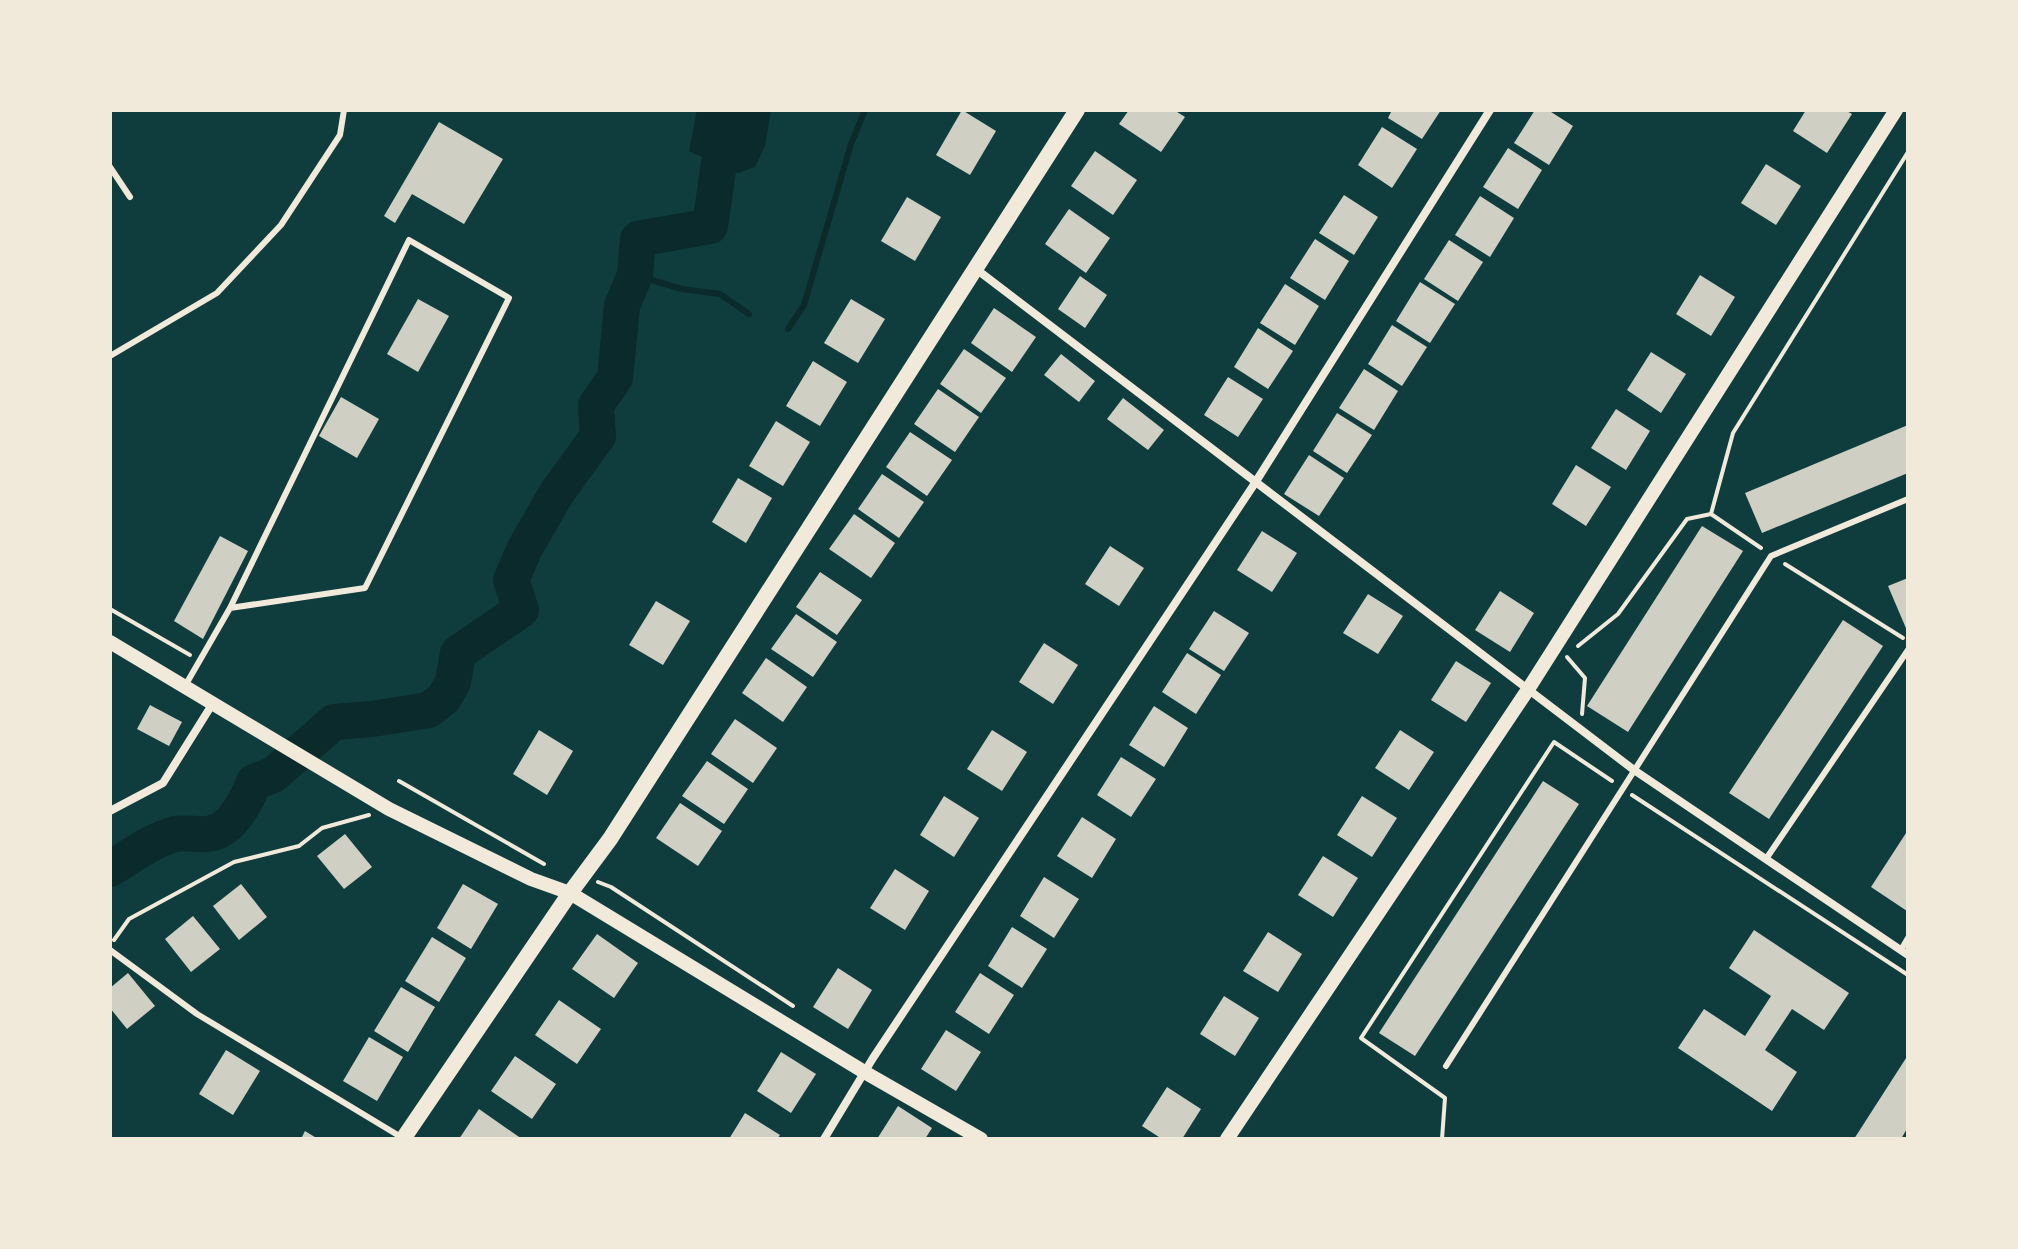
<svg xmlns="http://www.w3.org/2000/svg" width="2018" height="1249" font-family="Roboto,sans-serif">
<style>
.water{fill:#0a2a2b}
.lines{fill:none;stroke-linecap:round;stroke-linejoin:round}
.stream{stroke:#0a2a2b;stroke-width:6}
.river{stroke:#0a2a2b;stroke-width:36}
.building{fill:#cfcfc3}
.path{stroke:#f1e9da;stroke-width:4}
.service{stroke:#f1e9da;stroke-width:6}
.minor{stroke:#f1e9da;stroke-width:8}
.tertiary{stroke:#f1e9da;stroke-width:14}
.secondary{stroke:#f1e9da;stroke-width:16}
</style>
<rect width="100%" height="100%" fill="#0f3d3e"/>
<polygon class="water" points="697,110 771,110 765,146 755,167 738,173 689,151"/>
<g class="lines">
<g class="stream">
<polyline points="635,275 682,289 720,294 749,314"/>
<polyline points="788,329 804,305 851,144 865,110"/>
</g>
<path class="river" d="M110 869C131 856 151 841 175 834 185 832 196 835 206 834 231 833 246 802 254 782L273 775 334 722 372 719 429 710 444 698 453 682 458 653 521 610 511 580 525 548 556 494 598 436 596 405 615 378 622 306 635 275 638 239 710 226 719 163 736 110"/>
</g>
<g class="building">
<polygon points="962,110 996,131 970,175 936,155"/>
<polygon points="1129,110 1174,110 1185,117 1161,152 1119,124"/>
<polygon points="1392,110 1441,110 1422,139 1388,118"/>
<polygon points="1535,110 1548,110 1573,126 1549,165 1514,143"/>
<polygon points="1806,110 1845,110 1852,114 1827,153 1793,131"/>
<polygon points="439,122 503,159 464,224 412,194 395,223 384,216"/>
<polygon points="1382,127 1417,149 1392,188 1358,165"/>
<polygon points="1508,148 1542,170 1518,209 1483,187"/>
<polygon points="1095,151 1137,180 1113,215 1071,186"/>
<polygon points="1766,164 1801,186 1776,225 1741,203"/>
<polygon points="1344,195 1378,217 1354,255 1319,233"/>
<polygon points="1480,196 1514,218 1490,257 1455,235"/>
<polygon points="907,197 941,217 915,261 881,241"/>
<polygon points="1069,209 1110,238 1086,273 1045,244"/>
<polygon points="1315,239 1349,261 1325,300 1290,278"/>
<polygon points="1449,240 1483,262 1458,301 1424,279"/>
<polygon points="1700,275 1735,297 1711,336 1676,314"/>
<polygon points="1080,276 1107,295 1085,328 1058,309"/>
<polygon points="1420,282 1455,304 1430,343 1396,321"/>
<polygon points="1285,284 1319,306 1295,345 1260,323"/>
<polygon points="418,299 449,316 418,372 387,354"/>
<polygon points="851,299 885,319 858,363 824,343"/>
<polygon points="994,308 1036,337 1012,372 971,343"/>
<polygon points="1392,325 1427,347 1402,386 1368,364"/>
<polygon points="1258,328 1293,351 1268,389 1234,367"/>
<polygon points="964,349 1006,378 981,413 940,384"/>
<polygon points="1651,352 1686,374 1661,413 1627,390"/>
<polygon points="1061,354 1095,381 1079,402 1044,375"/>
<polygon points="813,361 847,382 820,426 786,406"/>
<polygon points="1364,369 1398,391 1374,430 1339,408"/>
<polygon points="1228,377 1263,399 1238,437 1204,415"/>
<polygon points="938,389 979,417 955,452 914,424"/>
<polygon points="341,397 379,419 357,458 319,436"/>
<polygon points="1123,398 1164,430 1148,450 1107,419"/>
<polygon points="1616,409 1650,431 1626,470 1591,448"/>
<polygon points="1337,413 1372,435 1347,473 1313,451"/>
<polygon points="776,421 810,442 783,486 749,466"/>
<polygon points="1908,425 1908,473 1762,533 1745,493"/>
<polygon points="910,432 952,460 927,496 886,467"/>
<polygon points="1309,455 1344,478 1319,516 1284,494"/>
<polygon points="1576,465 1611,487 1586,526 1552,504"/>
<polygon points="882,474 924,502 899,538 858,509"/>
<polygon points="738,478 772,498 746,543 712,522"/>
<polygon points="854,514 895,543 871,578 829,549"/>
<polygon points="1702,526 1743,551 1628,732 1587,706"/>
<polygon points="1262,531 1297,553 1272,592 1237,570"/>
<polygon points="220,536 248,551 203,639 174,621"/>
<polygon points="1110,546 1144,568 1119,606 1085,584"/>
<polygon points="820,572 862,600 837,635 796,607"/>
<polygon points="1908,578 1908,633 1888,586"/>
<polygon points="1500,591 1534,613 1510,652 1475,630"/>
<polygon points="1368,594 1403,616 1378,654 1343,633"/>
<polygon points="656,601 690,621 663,665 629,645"/>
<polygon points="1214,611 1249,633 1224,671 1189,649"/>
<polygon points="796,614 837,642 813,677 771,649"/>
<polygon points="1843,620 1883,646 1769,819 1729,793"/>
<polygon points="1044,643 1078,665 1053,704 1019,682"/>
<polygon points="1187,653 1221,675 1196,714 1162,692"/>
<polygon points="766,658 807,687 783,722 742,693"/>
<polygon points="1456,661 1491,683 1466,722 1431,700"/>
<polygon points="150,705 182,722 169,746 137,729"/>
<polygon points="1154,706 1188,728 1164,767 1129,745"/>
<polygon points="735,719 777,748 753,783 711,754"/>
<polygon points="539,730 573,751 547,795 513,774"/>
<polygon points="992,730 1027,752 1002,791 967,769"/>
<polygon points="1400,730 1434,752 1409,790 1375,768"/>
<polygon points="1121,757 1156,779 1131,817 1097,795"/>
<polygon points="707,761 748,789 724,824 682,796"/>
<polygon points="1543,781 1579,804 1415,1056 1379,1033"/>
<polygon points="944,796 979,818 954,857 920,835"/>
<polygon points="1362,796 1397,818 1372,857 1337,835"/>
<polygon points="680,803 722,831 698,866 656,838"/>
<polygon points="1082,817 1116,839 1092,878 1057,856"/>
<polygon points="1908,830 1908,909 1907,911 1871,887"/>
<polygon points="345,834 372,867 344,889 317,856"/>
<polygon points="1323,856 1358,878 1333,917 1298,895"/>
<polygon points="895,869 929,891 905,930 870,908"/>
<polygon points="1044,877 1079,899 1054,938 1020,916"/>
<polygon points="241,884 267,917 239,940 213,906"/>
<polygon points="463,884 498,904 471,949 437,928"/>
<polygon points="193,916 220,949 191,972 165,939"/>
<polygon points="1012,927 1047,949 1022,988 988,966"/>
<polygon points="1754,930 1849,993 1824,1030 1792,1009 1765,1050 1797,1072 1772,1111 1678,1048 1704,1009 1745,1036 1771,996 1729,968"/>
<polygon points="1268,932 1302,954 1278,992 1243,971"/>
<polygon points="597,934 638,963 614,998 572,969"/>
<polygon points="432,937 466,958 439,1002 405,981"/>
<polygon points="838,968 872,990 848,1029 813,1007"/>
<polygon points="128,973 155,1006 127,1029 110,1008 110,988"/>
<polygon points="980,973 1014,995 989,1034 955,1012"/>
<polygon points="401,987 435,1007 408,1052 374,1031"/>
<polygon points="1224,996 1259,1018 1235,1056 1200,1034"/>
<polygon points="559,1000 601,1029 577,1064 535,1035"/>
<polygon points="946,1030 981,1052 956,1091 921,1069"/>
<polygon points="369,1037 403,1057 377,1101 343,1081"/>
<polygon points="226,1050 260,1071 233,1115 199,1094"/>
<polygon points="781,1052 816,1074 791,1113 757,1091"/>
<polygon points="1908,1055 1908,1127 1901,1139 1854,1139"/>
<polygon points="515,1056 556,1084 532,1119 491,1091"/>
<polygon points="1167,1087 1201,1109 1182,1139 1162,1139 1142,1126"/>
<polygon points="898,1106 932,1128 925,1139 877,1139"/>
<polygon points="479,1109 522,1139 459,1139"/>
<polygon points="745,1113 780,1135 777,1139 729,1139"/>
<polygon points="305,1131 318,1139 301,1139"/>
</g>
<g class="lines">
<g class="path">
<polyline points="1761,548 1711,514 1733,433 1908,152"/>
<polyline points="1785,564 1903,638"/>
<polyline points="110,609 190,655"/>
<polyline points="1578,646 1618,614 1687,519 1711,514"/>
<polyline points="1567,657 1585,678 1582,714"/>
<polyline points="399,781 544,864"/>
<polyline points="1632,795 1908,975"/>
<polyline points="598,882 611,887 793,1006"/>
<polyline points="114,940 129,919 234,862 299,846 322,828 369,815"/>
<polyline points="1442,1139 1445,1098 1361,1038 1554,742 1612,781"/>
</g>
<g class="service">
<polyline points="110,167 130,197"/>
<polyline points="110,356 217,293 281,225 340,135 344,110"/>
<polyline points="185,686 230,608 365,588 509,298 409,240 230,608"/>
<polyline points="1766,859 1908,650"/>
<polyline points="110,950 197,1014 401,1137"/>
<polyline points="1901,950 1908,938"/>
<polyline points="1446,1066 1771,556 1908,499"/>
</g>
<g class="minor">
<polyline points="976,269 1634,770 1908,955"/>
<polyline points="110,811 163,783 213,703"/>
<polyline points="824,1139 873,1058 1255,483 1490,110"/>
</g>
<g class="tertiary">
<polyline points="110,642 389,809 531,879 570,893 866,1073 981,1139"/>
<polyline points="1227,1139 1527,691 1896,110"/>
</g>
<polyline class="secondary" points="403,1139 570,893 610,839 1077,110"/>
</g>
<rect width="2018" height="1249" fill="none" stroke="#f1e9da" stroke-width="224"/>
</svg>
